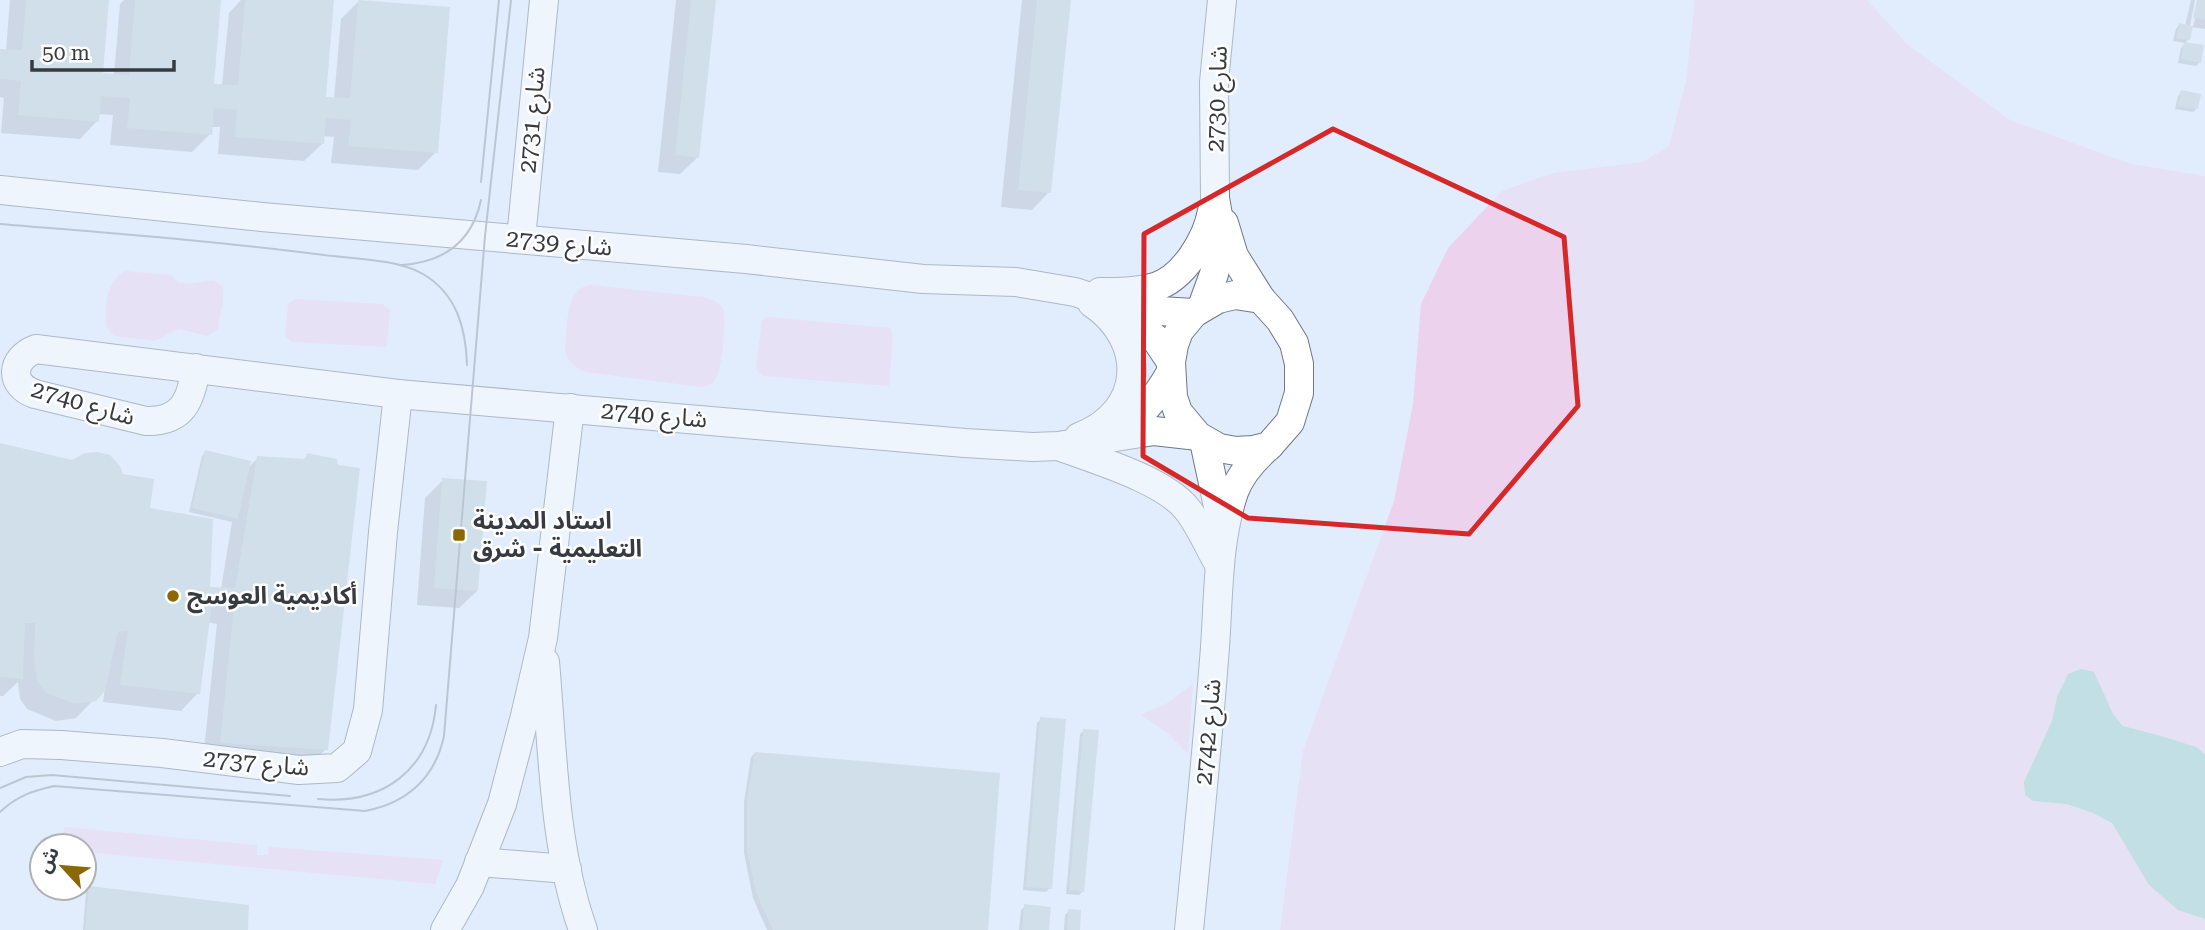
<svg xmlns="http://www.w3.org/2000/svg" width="2205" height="930" font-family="'Roboto Serif','Noto Sans Arabic',serif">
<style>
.green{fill:#edd2ee}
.water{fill:#9acfc8}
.shadow{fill:#0003}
.building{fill:#bacfd6}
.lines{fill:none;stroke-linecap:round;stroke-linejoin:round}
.minor-casing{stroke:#6e7886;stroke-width:30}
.minor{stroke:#fff;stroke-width:28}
.tram{stroke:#8e97a1;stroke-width:2}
.marked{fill:none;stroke:#d62828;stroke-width:5;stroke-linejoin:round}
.poi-dot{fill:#8b6706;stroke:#fff;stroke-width:2.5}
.labels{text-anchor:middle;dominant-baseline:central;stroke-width:5;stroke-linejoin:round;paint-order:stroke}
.street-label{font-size:24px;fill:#363b41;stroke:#fff}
.poi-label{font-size:24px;font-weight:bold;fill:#363b41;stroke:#fff;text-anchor:start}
</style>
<rect width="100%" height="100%" fill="#e1edfc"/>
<g class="green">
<polygon points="1695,0 1867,0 1908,45 2010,120 2131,164 2205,176 2205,930 1280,930 1303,751 1394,501 1413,404 1421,304 1448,248 1502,191 1553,173 1643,162 1669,146 1686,81"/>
<path d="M125 271 171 275 178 282 189 284 214 280 223 287C225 302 219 315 218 329L207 336 179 329 154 341 114 336 107 328C104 309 106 281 125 271Z"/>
<path d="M590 285 703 297C710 299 718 301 722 307 728 316 722 371 715 380 711 385 707 386 701 387L585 372C575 367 569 363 565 352 567 332 564 288 590 285Z"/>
<polygon points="295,299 382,304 390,310 387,347 292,342 285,336 288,304"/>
<polygon points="767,317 890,328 893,335 889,386 763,376 756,369 762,320"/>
<polygon points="1193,684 1188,754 1165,731 1141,715 1166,704"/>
<polygon points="65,827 257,845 257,855 268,855 269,847 443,860 435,884 84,852 84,846 61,846"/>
</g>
<polygon class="water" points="2081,669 2094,672 2113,714 2123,726 2161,736 2196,747 2205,754 2205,919 2178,910 2149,885 2112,823 2093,813 2067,804 2033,801 2025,795 2024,782 2052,721 2057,697 2068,674"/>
<g class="shadow">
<polygon points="10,0 107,0 101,74 114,75 120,4 124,0 219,0 212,85 222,86 229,13 241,0 309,0 324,98 334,99 341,19 359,1 436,152 418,170 331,163 334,137 323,136 322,144 304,161 218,154 220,127 211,127 210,134 192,152 110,145 113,115 98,114 97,121 80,139 1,133 4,98 0,97 0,51 6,51"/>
<polygon points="676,0 714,0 698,157 680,174 658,172"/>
<polygon points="1022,0 1069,0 1049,192 1032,210 1001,207"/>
<polygon points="2191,0 2195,0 2190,26 2193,27 2199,0 2205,0 2205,29 2191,27 2189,39 2185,43 2173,41 2176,29 2179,25 2185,26"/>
<polygon points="2185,44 2200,62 2196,66 2178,63 2181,48"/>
<polygon points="2182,92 2197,108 2193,112 2175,109 2178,96"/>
<polygon points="0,445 122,476 209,588 221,589 232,522 189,512 202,456 205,452 248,468 258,458 302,461 308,455 326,749 308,767 203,760 217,624 208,622 198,693 181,711 103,702 105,688 76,718 56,721 27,709 20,699 18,682 3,696 0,696"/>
<polygon points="443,480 477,591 459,608 417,605 425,498"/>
<polygon points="1041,719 1050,888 1046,892 1023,890 1037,723"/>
<polygon points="1084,731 1083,891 1079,895 1066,894 1080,734"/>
<polygon points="755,753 986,930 767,930 753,898 744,853 744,802 751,757"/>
<polygon points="90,888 246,930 83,930 86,892"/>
<polygon points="1025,906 1047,930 1019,930 1021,910"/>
<polygon points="1069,911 1078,930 1064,930 1065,915"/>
</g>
<g class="building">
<polygon points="26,0 109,0 103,73 129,75 135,0 221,0 214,84 238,85 245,0 334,0 326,97 350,98 358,0 450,7 438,153 348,146 351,120 326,118 324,144 235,137 237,110 214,108 212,135 127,128 130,98 101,96 99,122 18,115 21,81 0,79 0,49 22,50"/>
<polygon points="691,0 716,0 699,158 675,155"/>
<polygon points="1037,0 1071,0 1051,193 1018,190"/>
<polygon points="2197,0 2205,0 2205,20 2193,18"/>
<polygon points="2179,23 2193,26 2190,40 2176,38"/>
<polygon points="2184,42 2204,45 2201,63 2181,59"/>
<polygon points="2181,90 2201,94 2198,109 2178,106"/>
<polygon points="0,443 72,460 85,453 98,452 110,455 120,466 123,474 154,479 150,508 213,519 210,587 235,588 257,456 305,459 307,453 337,459 338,465 360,468 328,750 220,743 234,606 212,604 200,694 120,685 128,631 118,632 105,691 96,701 74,704 45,692 37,680 34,657 35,623 25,623 23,679 0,677"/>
<polygon points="205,450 251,461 238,519 192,508"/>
<polygon points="442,478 487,481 478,591 434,588"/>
<polygon points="1040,717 1066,719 1052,889 1026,887"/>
<polygon points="1083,729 1099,730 1084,892 1069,890"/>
<polygon points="755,752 1000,773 988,930 773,930 756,893 747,849 747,797"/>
<polygon points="89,886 249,905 248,930 85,930"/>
<polygon points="1024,904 1051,907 1049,930 1022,930"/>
<polygon points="1068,909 1081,910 1080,930 1067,930"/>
</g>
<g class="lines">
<defs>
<g id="minor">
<polyline points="0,190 262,217 746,259 923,279 1016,282 1075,292 1126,309 1194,313"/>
<polyline points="1224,223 1234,256 1261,299"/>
<polyline points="521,239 544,0"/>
<path d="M1100 292C1118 292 1137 292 1155 287 1184 278 1207 239 1212 211"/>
<polyline points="1119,307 1155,338 1171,362"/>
<polyline points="1202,307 1214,274 1222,238 1215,198 1214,82 1222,0"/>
<path d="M196 368C191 400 183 422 146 421L35 394C9 385 10 359 36 349L398 394 965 443 1033 447 1058 446 1154 431 1198 436 1219 448 1236 451 1253 450 1269 446 1290 422 1299 393V364L1294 343 1280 320 1261 299 1235 295 1218 299 1194 313 1179 331 1174 345 1171 362 1173 397 1178 412 1198 436"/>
<path d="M1113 436C1140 416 1154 402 1171 372"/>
<path d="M1079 437C1145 412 1148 341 1092 303"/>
<polyline points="1204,441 1222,525"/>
<path d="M1061 447C1096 460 1164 480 1187 509 1200 525 1209 548 1220 566"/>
<path d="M545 662C553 751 553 845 583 930"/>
<polyline points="0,752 22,744 61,745 162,753 299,770 337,768 357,751 368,710 383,532 398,394"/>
<polyline points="479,862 567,869"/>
<polyline points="445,930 470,886 502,804 525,716 543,638 570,408"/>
<path d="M1189 930C1198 840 1207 750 1214 660 1219 604 1216 546 1234 492 1241 473 1254 459 1269 446"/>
</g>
</defs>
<use href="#minor" class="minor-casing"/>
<use href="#minor" class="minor"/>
<g class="tram">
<polyline points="481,182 499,0"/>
<path d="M0 224C108 233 216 241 324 255 354 259 397 259 423 274 457 294 466 329 467 365"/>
<path d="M402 265C444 262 472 242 481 200"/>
<polyline points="0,788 26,777 52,775 290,796"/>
<path d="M318 799C383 805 430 770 436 705"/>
<path d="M0 812C17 796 32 791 54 786L365 811C407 803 435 778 444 736L485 236 511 0"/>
</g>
</g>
<path d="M0 0H2205V930H0ZM1333 129 1564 237 1578 406 1469 534 1248 518 1143 456 1144 234Z" fill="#e1edfc" fill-opacity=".55" fill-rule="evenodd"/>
<path class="marked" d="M1333 129 1564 237 1578 406 1469 534 1248 518 1143 456 1144 234Z"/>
<g class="poi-dot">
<rect x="452" y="528" width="14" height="14" rx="3.5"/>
<circle cx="173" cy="596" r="7"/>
</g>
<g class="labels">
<g class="street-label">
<text transform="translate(1217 99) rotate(-88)">شارع 2730</text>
<text transform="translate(532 120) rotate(-85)">شارع 2731</text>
<text transform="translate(559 243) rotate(5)">شارع 2739</text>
<text transform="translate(83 403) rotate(16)">شارع 2740</text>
<text transform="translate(654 415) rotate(5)">شارع 2740</text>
<text transform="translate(1208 732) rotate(-85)">شارع 2742</text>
<text transform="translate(256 763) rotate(5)">شارع 2737</text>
</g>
<g class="poi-label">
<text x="473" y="521">استاد المدينة<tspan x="473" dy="28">التعليمية - شرق</tspan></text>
<text x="187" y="596">أكاديمية العوسج</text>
</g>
</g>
<g transform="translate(63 867) rotate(296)"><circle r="33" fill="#ffffff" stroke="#afb1b3" stroke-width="2"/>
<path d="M0-5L12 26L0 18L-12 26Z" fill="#8b6706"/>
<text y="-10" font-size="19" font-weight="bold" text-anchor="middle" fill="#363b41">ش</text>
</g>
<path d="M32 60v10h142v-10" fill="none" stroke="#363b41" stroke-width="3.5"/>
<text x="42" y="60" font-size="21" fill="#363b41" stroke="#ffffff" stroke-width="5" paint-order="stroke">50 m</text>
</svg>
